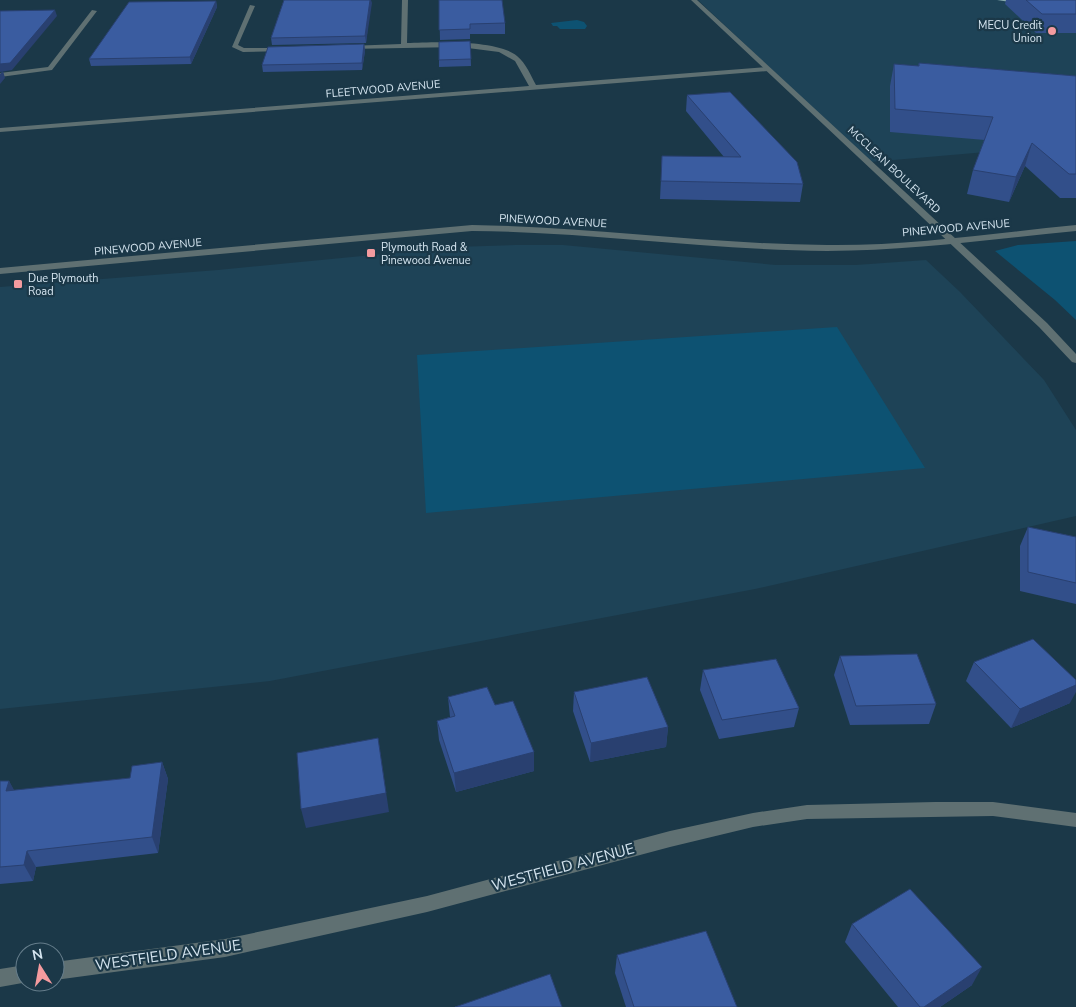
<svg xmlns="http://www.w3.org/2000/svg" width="1076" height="1007" font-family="'Nunito Sans',sans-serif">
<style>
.built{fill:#1e4357}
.green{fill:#0d5272}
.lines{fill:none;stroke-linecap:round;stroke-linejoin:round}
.minor{fill:#5f7072;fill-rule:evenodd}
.tertiary{fill:#5f7072;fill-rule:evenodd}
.primary{fill:#87aaae;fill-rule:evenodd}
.wall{fill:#324f8a}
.shaded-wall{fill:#294070}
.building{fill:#3a5ca0;stroke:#294070}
.poi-dot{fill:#f49b9f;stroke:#1b3848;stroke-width:2}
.labels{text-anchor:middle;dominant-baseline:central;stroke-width:4.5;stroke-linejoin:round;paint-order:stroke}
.far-poi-label{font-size:11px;fill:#d5e5f0;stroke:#1b3848;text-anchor:start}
.far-street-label{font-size:11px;fill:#d5e5f0;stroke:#1b3848}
.near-street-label{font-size:15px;fill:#d5e5f0;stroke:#1b3848}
</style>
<rect width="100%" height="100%" fill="#1b3848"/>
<g class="built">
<polygon points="698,0 1064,0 1076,12 1076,148 1022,149 870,162"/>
<polygon points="516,245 563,245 776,265 856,265 926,260 960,292 1044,380 1076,430 1076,516 755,589 270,681 0,709 0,287 218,270 455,247"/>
</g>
<g class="green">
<polygon points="577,20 584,22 587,26 585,29 560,29 557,26 553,26 551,23"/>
<polygon points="1076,241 1076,320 1055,300 995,251 1018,245"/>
<polygon points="837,327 925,468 426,513 417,355"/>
</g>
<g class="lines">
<g class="minor">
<path d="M402 0H408L407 43C433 42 497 39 517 56 526 63 531 76 536 85L768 67 771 69 768 71 0 132V128L529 86 515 61 499 52 460 47 347 49V47L349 46 401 44Z"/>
<polygon points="250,5 255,6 238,45 244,48 282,48 285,50 284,51 243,52 232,47"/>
<polygon points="92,10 97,11 52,70 0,77 0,73 48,67"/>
<path d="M472 225C591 227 708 244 827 245 910 246 994 233 1076 225V231C994 239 910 251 827 251 708 250 591 232 472 231L0 274V268Z"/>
<polygon points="935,802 993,802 1076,813 1076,827 993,816 807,819 753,827 670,847 427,912 225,957 55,980 55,962 225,939 427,896 670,831 753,813 807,805"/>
<polygon points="25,965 25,982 28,982 0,987 0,969"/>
</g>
<polygon class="tertiary" points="691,0 697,0 1047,323 1076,354 1076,363 1072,362 1039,327"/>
<polygon class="primary" points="997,0 1019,0 1025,2 1022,4"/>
</g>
<g class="wall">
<polygon points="284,0 371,0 366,43 272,45 271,38"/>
<polygon points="439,0 505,23 505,34 470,34 470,39 440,40"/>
<polygon points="1006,0 1076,0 1076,33 1036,33 1005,4"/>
<polygon points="216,1 217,7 191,64 91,66 89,59"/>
<polygon points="470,41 471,66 439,67 439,60"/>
<polygon points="364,44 365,51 362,70 263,72 262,65"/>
<polygon points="919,63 1076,76 1076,198 1060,198 1025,166 1009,202 967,194 973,170 985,140 890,132 890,86 894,64 918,66"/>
<polygon points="687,95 803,184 800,202 660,199 662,156 724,157 686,111"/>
<polygon points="1028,527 1076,537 1076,604 1020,591 1020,546"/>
<polygon points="840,656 936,704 929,724 850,725 834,675"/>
<polygon points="974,662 1070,703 1011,728 966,681"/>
<polygon points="703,670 799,708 794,727 719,739 700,690"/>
<polygon points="574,692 668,727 666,747 590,762 573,711"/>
<polygon points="448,697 495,705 534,752 534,771 456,792 439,740 437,721 450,717"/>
<polygon points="162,762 168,779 158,853 36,867 33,881 0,884 0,781 9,781 14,791 130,778"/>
<polygon points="852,924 972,985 940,1007 898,1007 845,942"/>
<polygon points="617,955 737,1007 626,1007 615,973"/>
</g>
<g class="shaded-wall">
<polygon points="370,0 371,0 372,3 366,43 365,36"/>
<polygon points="216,1 217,7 191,64 190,57"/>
<polygon points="55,10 57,16 12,70 0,72 0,64"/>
<polygon points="364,44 365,51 362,70 362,63"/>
<polygon points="3,71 5,78 0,84 0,74"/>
<polygon points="1032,143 1025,166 1009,202 1016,177"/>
<polygon points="1076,685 1076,692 1070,703 1011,728 1020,709"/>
<polygon points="668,727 666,747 590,762 591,743"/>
<polygon points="378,738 389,812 306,828 301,809"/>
<polygon points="534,752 534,771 456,792 454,773"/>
<polygon points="162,762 168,779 158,853 152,837"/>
<polygon points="9,781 18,797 6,791"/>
<polygon points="27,851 36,867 33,881 24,865"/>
<polygon points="982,967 972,985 940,1007 924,1007"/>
</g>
<g class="building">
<polygon points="284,0 370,0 365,36 271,38"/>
<polygon points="439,0 502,0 505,23 470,24 470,29 439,30"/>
<polygon points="1026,0 1076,0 1076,14 1042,14"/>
<polygon points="216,1 190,57 89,59 129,2"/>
<polygon points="55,10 10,63 0,64 0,11"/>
<polygon points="470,41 471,59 439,60 439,42"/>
<polygon points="364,44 362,63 262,65 268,47"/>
<polygon points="919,63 1076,76 1076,174 1069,174 1032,143 1016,177 973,170 993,117 895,109 894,64 919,66"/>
<polygon points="730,92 797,162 803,184 661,181 662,156 741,157 687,95"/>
<polygon points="1028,527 1076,537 1076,583 1028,572"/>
<polygon points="1033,639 1076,680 1076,685 1020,709 974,662"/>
<polygon points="917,654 936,704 856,706 840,656"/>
<polygon points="776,659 799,708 722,720 703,670"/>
<polygon points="647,677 668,727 591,743 574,692"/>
<polygon points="487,687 495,705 513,701 534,752 454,773 437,721 455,716 448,697"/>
<polygon points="378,738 386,793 301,809 297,753"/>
<polygon points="162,762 152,837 27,851 24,865 0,867 0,781 9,781 6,791 130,778 132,766"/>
<polygon points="910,889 982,967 924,1007 920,1007 852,924"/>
<polygon points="706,931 737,1007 634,1007 617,955"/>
<polygon points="550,974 562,1007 455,1007"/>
</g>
<g class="poi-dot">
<circle cx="1052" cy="31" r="5"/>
<rect x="366" y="248" width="10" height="10" rx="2.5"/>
<rect x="13" y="279" width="10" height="10" rx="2.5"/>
</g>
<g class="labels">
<g class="far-poi-label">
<text x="1042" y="25" text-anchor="end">MECU Credit<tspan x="1042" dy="13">Union</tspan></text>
<text x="381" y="247">Plymouth Road &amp;<tspan x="381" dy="13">Pinewood Avenue</tspan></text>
<text x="28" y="278">Due Plymouth<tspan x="28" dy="13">Road</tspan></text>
</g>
<g class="far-street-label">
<text transform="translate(383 89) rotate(-5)">FLEETWOOD AVENUE</text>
<text transform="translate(894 170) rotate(43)">MCCLEAN BOULEVARD</text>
<text transform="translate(553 221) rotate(3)">PINEWOOD AVENUE</text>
<text transform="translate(956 228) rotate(-5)">PINEWOOD AVENUE</text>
<text transform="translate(148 247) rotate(-5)">PINEWOOD AVENUE</text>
</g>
<g class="near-street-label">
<text transform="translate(563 867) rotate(-15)">WESTFIELD AVENUE</text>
<text transform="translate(168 955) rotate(-8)">WESTFIELD AVENUE</text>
</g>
</g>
<g transform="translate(40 967) rotate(349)"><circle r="24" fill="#1b3848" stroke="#657d8b"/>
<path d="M0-4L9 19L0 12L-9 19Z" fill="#f49b9f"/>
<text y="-8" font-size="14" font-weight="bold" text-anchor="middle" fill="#d5e5f0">N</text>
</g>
</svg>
